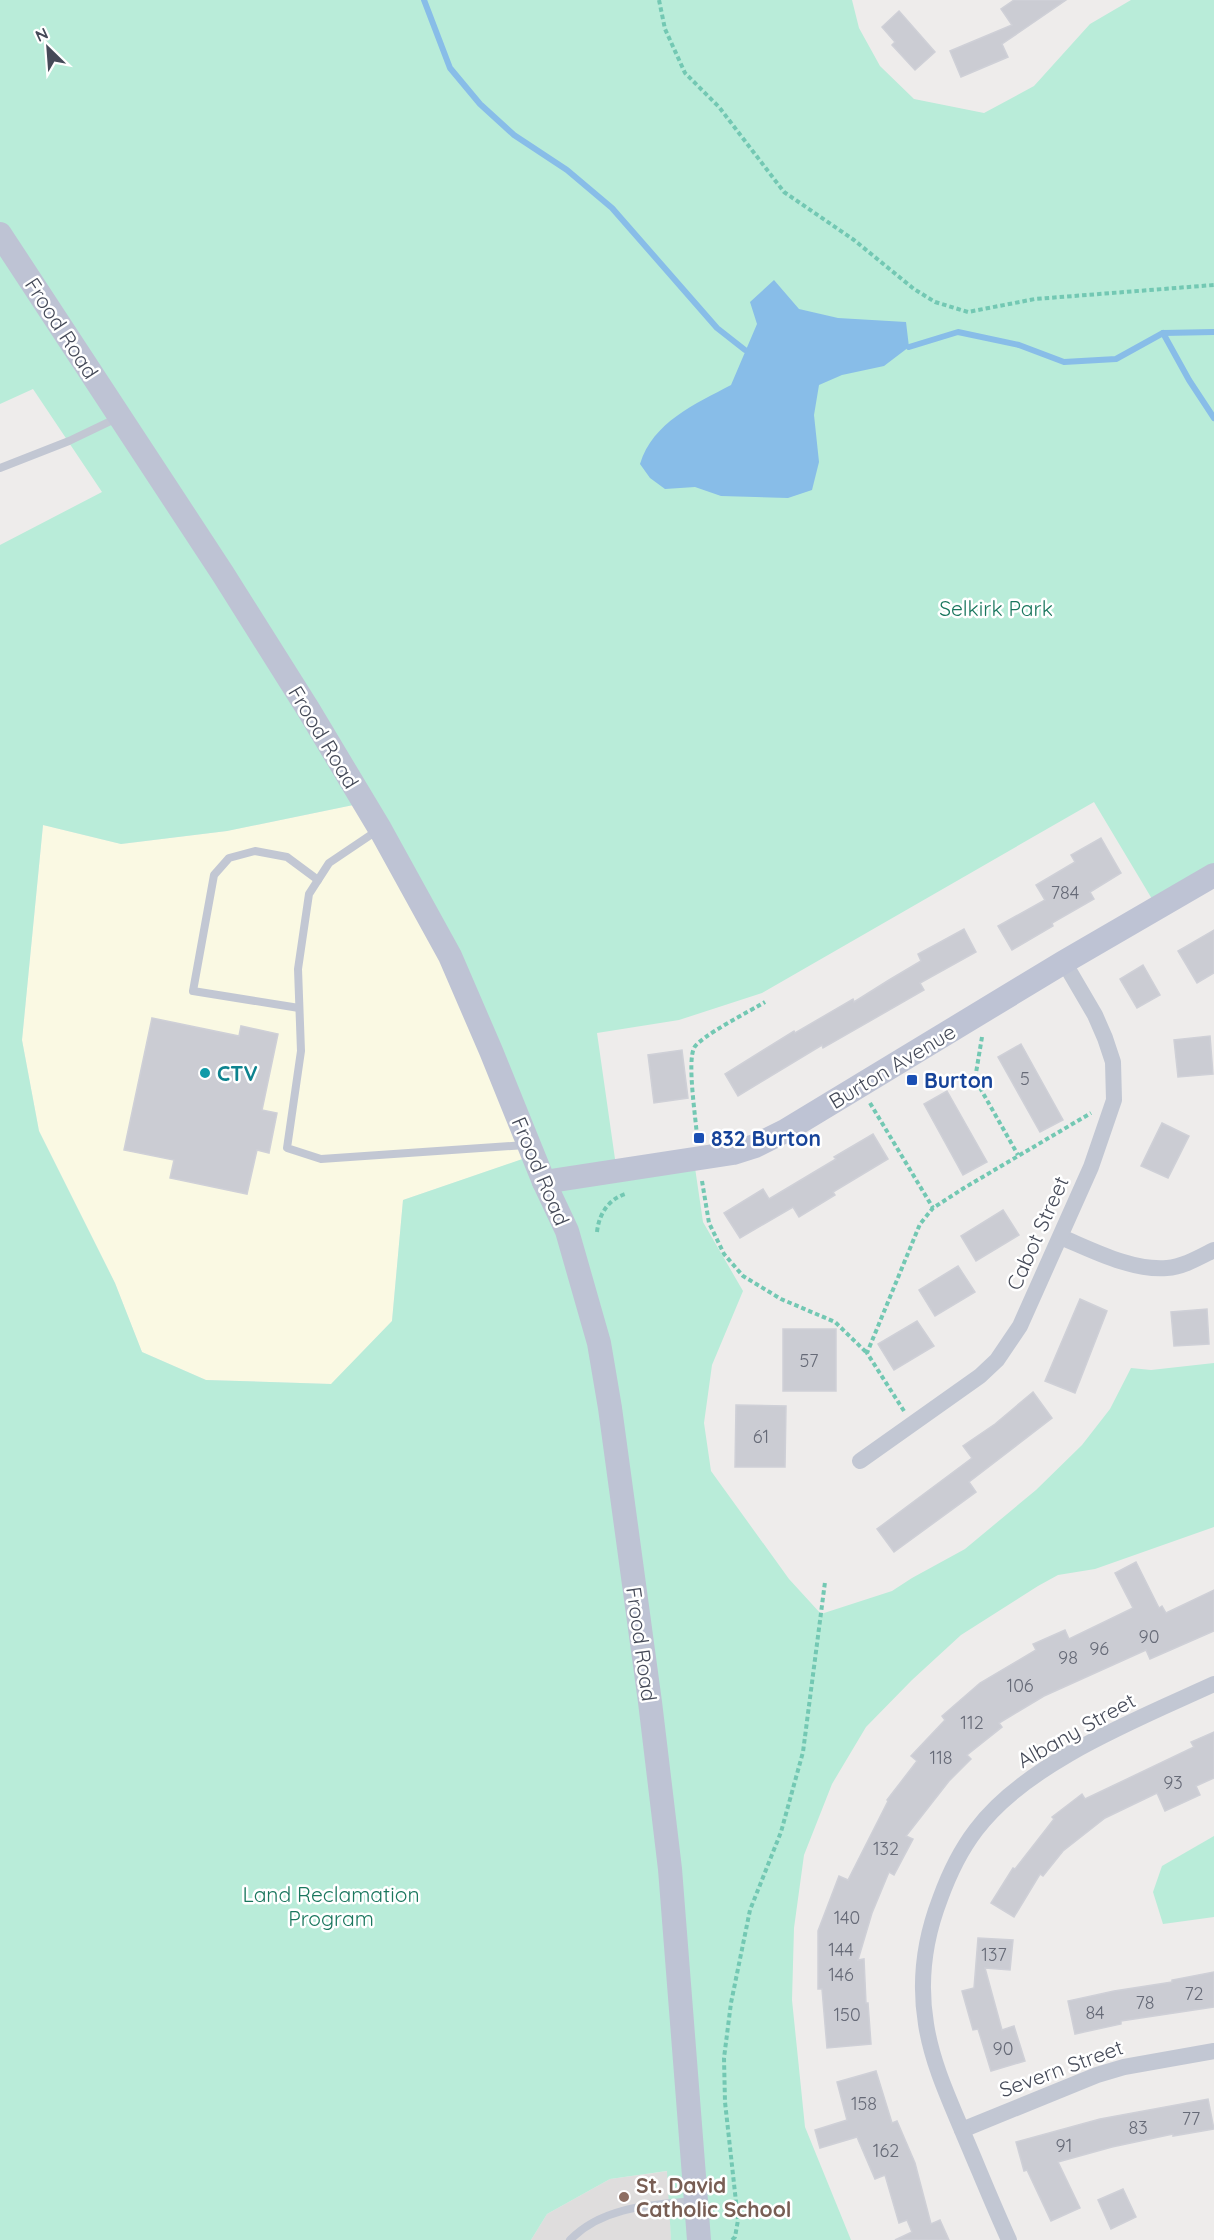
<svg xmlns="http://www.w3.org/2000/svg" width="1214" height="2240" font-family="Quicksand,sans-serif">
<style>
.commercial{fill:#faf9e3}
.education{fill:#dfdddd}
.green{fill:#b9ecd9;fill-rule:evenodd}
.water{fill:#88bde8}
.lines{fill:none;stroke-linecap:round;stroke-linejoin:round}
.stream{stroke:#88bde8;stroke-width:6}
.building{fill:#cbccd3;stroke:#cfd0d7;stroke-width:1.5}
.path{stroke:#73c8b3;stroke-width:4;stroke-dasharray:4.5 3;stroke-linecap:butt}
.lane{stroke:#c2c7d3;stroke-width:8}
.street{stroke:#c2c7d3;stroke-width:16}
.secondary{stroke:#bec3d4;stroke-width:24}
.culture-dot{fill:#0f9aa8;stroke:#fff;stroke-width:2}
.transit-dot{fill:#1a4fb4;stroke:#fff;stroke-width:2}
.education-dot{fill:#8d6e63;stroke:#fff;stroke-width:2}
.labels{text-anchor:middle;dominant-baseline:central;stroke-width:5;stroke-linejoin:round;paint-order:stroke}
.number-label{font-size:18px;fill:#666a77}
.street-label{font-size:21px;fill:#454a58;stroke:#fff}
.park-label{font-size:21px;fill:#19765d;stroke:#fff}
.culture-label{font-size:21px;font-weight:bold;fill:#0d838f;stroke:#fff;text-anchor:start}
.transit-label{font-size:21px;font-weight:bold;fill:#164399;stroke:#fff;text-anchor:start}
.education-label{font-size:21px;font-weight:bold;fill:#785e54;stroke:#fff;text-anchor:start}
</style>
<rect width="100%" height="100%" fill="#eeeceb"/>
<polygon class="commercial" points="363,803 399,867 532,1156 403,1200 392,1321 332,1384 206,1380 142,1352 115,1283 39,1131 22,1040 43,825 121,844 227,831"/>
<polygon class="education" points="668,2171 671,2240 531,2240 547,2214 610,2179"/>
<g class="green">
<path d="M0 0H852L859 28 880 66 914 99 984 113 1034 86 1090 24 1131 0H1214V877L1158 909 1094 802 762 993 679 1020 597 1033 617 1173 694 1161 703 1222 743 1291 712 1365 704 1423 711 1471 789 1579 821 1614 892 1591 912 1578 965 1549 1036 1490 1082 1445 1110 1409 1131 1368 1151 1370 1214 1363V1527L1095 1569 1058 1575 1038 1586 961 1635 912 1680 866 1727 832 1784 804 1855 794 1928 792 2000 805 2127 851 2240H671L667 2171 610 2179 547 2214 531 2240H0V545L102 492 33 389 0 404ZM363 803 491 1053 531 1156 403 1200 392 1321 331 1384 206 1380 142 1352 115 1283 39 1131 22 1040 43 825 121 844 227 831Z"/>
<polygon points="1214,1836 1214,1917 1163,1924 1153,1892 1162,1866"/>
</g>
<path class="water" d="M774 280 799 309 838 318 906 322 909 347 884 366 842 375 819 385 814 415 819 462 812 490 788 498 721 496 695 487 665 489 650 478 640 464C653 422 695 404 731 385L757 324 750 302Z"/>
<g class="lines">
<g class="stream">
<polyline points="424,0 450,68 480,104 514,135 567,170 612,208 717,328 745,350"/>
<polyline points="1163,333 1189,380 1214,418"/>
<polyline points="909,347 958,332 1019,345 1064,362 1116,359 1163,333 1214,332"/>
</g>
</g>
<g class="building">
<polygon points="1014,0 1066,0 1002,44 1008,57 961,77 950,51 1012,25 1001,9"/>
<polygon points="899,11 935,52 915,70 892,45 895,42 882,27"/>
<polygon points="1101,838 1121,873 1090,892 1094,899 1052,923 1053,926 1012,950 998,926 1045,900 1036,885 1075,862 1071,855"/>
<polygon points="964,929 976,952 920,983 924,990 823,1048 822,1045 738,1096 725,1074 794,1031 795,1033 853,999 854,1002 889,980 921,961 918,954"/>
<polygon points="1214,930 1214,973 1197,983 1178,951"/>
<polygon points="1143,965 1160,995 1137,1008 1120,979"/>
<polygon points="152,1018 239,1036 241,1026 278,1034 262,1110 277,1113 269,1153 257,1150 247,1194 170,1178 174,1160 124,1150"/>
<polygon points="1210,1036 1213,1074 1178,1077 1174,1040"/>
<polygon points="1021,1044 1063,1120 1040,1132 998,1057"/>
<polygon points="682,1050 688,1098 654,1103 648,1055"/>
<polygon points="947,1091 987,1162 963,1175 924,1104"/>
<polygon points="1162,1123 1189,1136 1168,1178 1141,1166"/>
<polygon points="873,1134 888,1159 833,1192 835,1195 799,1217 793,1207 740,1238 724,1213 763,1189 769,1199 836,1159 834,1157"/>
<polygon points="1003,1210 1019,1235 976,1261 961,1236"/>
<polygon points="958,1266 975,1292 935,1316 919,1290"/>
<polygon points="1080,1299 1107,1311 1075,1393 1045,1381"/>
<polygon points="1207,1309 1209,1344 1174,1346 1171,1312"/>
<polygon points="917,1321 934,1346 894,1370 878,1344"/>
<rect x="783" y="1329" width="53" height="62"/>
<polygon points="1033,1392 1052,1418 969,1482 976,1492 894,1552 877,1529 972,1458 963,1446 995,1424"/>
<polygon points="736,1405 786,1406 785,1467 735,1467"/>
<polygon points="1136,1562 1159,1608 1162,1606 1166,1613 1214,1590 1214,1631 1150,1659 1146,1650 1044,1696 999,1723 1002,1727 967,1755 971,1759 949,1781 906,1836 913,1839 894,1875 889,1872 872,1913 858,1960 864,1959 866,2003 868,2003 871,2044 827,2048 822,1989 818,1989 818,1931 839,1876 848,1880 888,1801 887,1800 917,1761 911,1756 945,1720 942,1716 980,1683 1036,1650 1033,1644 1065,1630 1069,1639 1133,1608 1115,1573"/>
<polygon points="1214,1732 1214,1778 1196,1786 1200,1795 1165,1811 1157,1793 1105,1818 1063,1851 1043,1876 1040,1874 1014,1917 991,1903 1013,1868 1015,1869 1054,1819 1052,1817 1082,1794 1085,1799 1194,1747 1191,1742"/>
<polygon points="978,1938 1013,1940 1010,1970 985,1968 1002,2030 1014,2026 1025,2061 991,2071 978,2029 973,2030 962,1991 974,1988"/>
<polygon points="1214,1972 1214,2007 1121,2021 1121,2024 1075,2034 1068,2001 1114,1991 1172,1982 1172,1980"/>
<polygon points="876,2071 892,2123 897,2121 915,2163 931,2224 940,2220 949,2240 895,2240 912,2232 907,2220 899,2223 885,2175 875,2179 857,2137 820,2148 815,2130 847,2120 837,2082"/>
<polygon points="1208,2099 1214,2129 1173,2136 1173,2134 1112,2147 1058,2162 1080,2208 1051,2221 1027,2170 1024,2171 1016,2142 1100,2119"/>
<polygon points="1123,2189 1136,2217 1111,2229 1098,2200"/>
</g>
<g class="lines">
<g class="path">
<polyline points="659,0 665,29 685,73 719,107 784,192 854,240 914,289 935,302 968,312 1035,299 1214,285"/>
<polyline points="982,1037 975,1079 1018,1155"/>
<polyline points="870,1103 933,1208"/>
<path d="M697 1137C696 1119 687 1063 694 1048 699 1037 752 1010 765 1002"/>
<polyline points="702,1181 709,1223 724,1254 743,1276 781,1299 835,1322 867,1353"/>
<path d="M597 1232C599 1214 608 1200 625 1194"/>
<polyline points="904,1411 867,1353 920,1224 933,1208 964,1188 1091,1113"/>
<polyline points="732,2240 735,2237 738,2220 725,2102 724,2058 731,2003 750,1910 781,1832 803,1752 825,1582"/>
</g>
<g class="lane">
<polyline points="0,468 69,441 117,418"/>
<polyline points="378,830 329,863 309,894 298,969 301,1051 287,1148 321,1159 526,1145"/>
<polyline points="299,1008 193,991 214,875 229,858 255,851 287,857 318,880"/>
<path d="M570 2240C603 2206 652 2205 695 2201"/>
</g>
<g class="street">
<path d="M1061 1237C1092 1250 1132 1271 1167 1268 1183 1267 1200 1257 1214 1250"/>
<polyline points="860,1461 980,1376 997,1360 1020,1326 1091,1167 1114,1100 1113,1062 1105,1038 1095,1015 1064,962"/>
<polyline points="962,2130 1097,2075 1124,2067 1214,2051"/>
<path d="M1009 2240C993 2205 979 2170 964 2135 949 2099 932 2063 926 2024 919 1982 925 1938 940 1899 949 1874 960 1851 976 1830 1027 1762 1138 1719 1214 1684"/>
</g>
<g class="secondary">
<polyline points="0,234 223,574 308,709 380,829 450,956 491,1051 544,1182 567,1231 599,1343 610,1408 650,1702 670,1869 699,2240"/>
<polyline points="544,1182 733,1153 755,1146 785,1131 1064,962 1214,875"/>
</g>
</g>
<circle class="culture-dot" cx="205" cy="1073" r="6"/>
<g class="transit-dot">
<rect x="906" y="1074" width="12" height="12" rx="3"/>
<rect x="693" y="1132" width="12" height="12" rx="3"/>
</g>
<circle class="education-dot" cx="624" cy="2197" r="6"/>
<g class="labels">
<g class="number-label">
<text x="1065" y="892">784</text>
<text x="1025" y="1078">5</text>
<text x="809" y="1360">57</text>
<text x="761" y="1436">61</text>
<text x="1149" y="1636">90</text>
<text x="1099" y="1648">96</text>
<text x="1068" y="1657">98</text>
<text x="1020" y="1685">106</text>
<text x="972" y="1722">112</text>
<text x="941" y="1757">118</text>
<text x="1173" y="1782">93</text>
<text x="886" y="1848">132</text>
<text x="847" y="1917">140</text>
<text x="841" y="1949">144</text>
<text x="994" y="1954">137</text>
<text x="841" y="1974">146</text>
<text x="1194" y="1993">72</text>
<text x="1145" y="2002">78</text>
<text x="1095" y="2012">84</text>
<text x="847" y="2014">150</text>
<text x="1003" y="2048">90</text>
<text x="864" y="2103">158</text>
<text x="1191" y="2118">77</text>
<text x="1138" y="2127">83</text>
<text x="1064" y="2145">91</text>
<text x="886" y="2150">162</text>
</g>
<g class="street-label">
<text transform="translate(62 328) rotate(57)">Frood Road</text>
<text transform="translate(324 737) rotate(59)">Frood Road</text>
<text transform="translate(892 1066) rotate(-31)">Burton Avenue</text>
<text transform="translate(541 1171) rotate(67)">Frood Road</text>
<text transform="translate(1037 1233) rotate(-66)">Cabot Street</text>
<text transform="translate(642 1644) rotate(82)">Frood Road</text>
<text transform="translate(1076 1730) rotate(-29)">Albany Street</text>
<text transform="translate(1061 2068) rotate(-20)">Severn Street</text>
</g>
<g class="park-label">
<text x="996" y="608">Selkirk Park</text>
<text x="331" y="1894">Land Reclamation<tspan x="331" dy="24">Program</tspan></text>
</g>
<g class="culture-label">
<text x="217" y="1073">CTV</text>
</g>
<g class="transit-label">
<text x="924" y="1080">Burton</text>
<text x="711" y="1138">832 Burton</text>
</g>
<g class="education-label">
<text x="636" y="2185">St. David<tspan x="636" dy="24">Catholic School</tspan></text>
</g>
</g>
<g transform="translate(48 48) rotate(335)" stroke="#ffffff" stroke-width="4.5" paint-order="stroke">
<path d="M0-4.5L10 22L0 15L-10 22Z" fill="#454a58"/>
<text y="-9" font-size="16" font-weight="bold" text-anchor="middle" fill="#454a58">N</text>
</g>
</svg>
